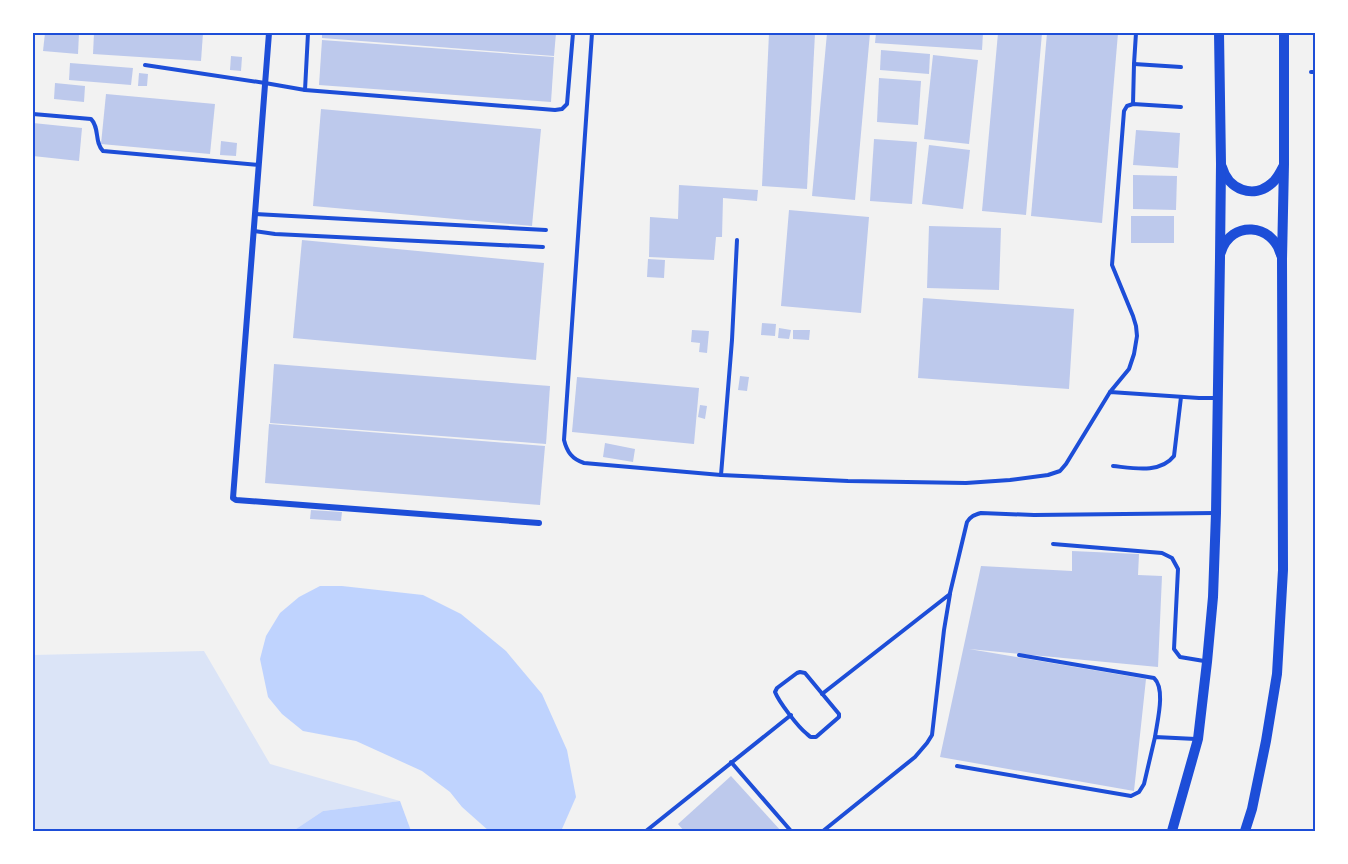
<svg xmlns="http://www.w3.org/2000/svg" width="1348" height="864" font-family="Quicksand,sans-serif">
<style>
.green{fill:#dbe4f7}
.water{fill:#bfd3fe}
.building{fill:#bdc9ec}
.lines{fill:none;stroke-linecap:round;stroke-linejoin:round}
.service{stroke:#1d4ed8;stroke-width:4}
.minor{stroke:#1d4ed8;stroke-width:6}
.tertiary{stroke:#1d4ed8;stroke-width:10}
.neatline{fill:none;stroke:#1d4ed8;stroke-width:2}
</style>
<rect width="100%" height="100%" fill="#f2f2f2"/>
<polygon class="green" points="204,651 270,764 400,801 323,811 293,831 33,831 33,655"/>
<g class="water">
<polygon points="320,586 342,586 423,595 461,614 506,651 542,694 567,750 576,797 562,829 559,831 489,831 462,807 450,792 422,771 356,741 303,731 282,714 268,697 260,659 266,636 280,613 299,597"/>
<polygon points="400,801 411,831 293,831 323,811"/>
</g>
<g class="building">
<polygon points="45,33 79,33 78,54 43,51"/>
<polygon points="94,33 203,33 201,61 93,54"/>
<polygon points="322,33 556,33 554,56 322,38"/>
<polygon points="769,33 815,33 807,189 762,186"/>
<polygon points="827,33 870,33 855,200 812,196"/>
<polygon points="876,33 983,33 982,50 875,43"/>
<polygon points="998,33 1042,33 1026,215 982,211"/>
<polygon points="1047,33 1118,33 1102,223 1031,216"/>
<polygon points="322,40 554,57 551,102 319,85"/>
<polygon points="881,50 930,54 929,74 880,70"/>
<polygon points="933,55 978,60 969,144 924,139"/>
<polygon points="231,56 242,57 241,71 230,70"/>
<polygon points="70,63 133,68 131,85 69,80"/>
<polygon points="139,73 148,74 147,86 138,86"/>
<polygon points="879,78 921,81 918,125 877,122"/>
<polygon points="55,83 85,86 84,102 54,99"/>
<polygon points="106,94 215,104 210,154 101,144"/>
<polygon points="321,109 541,129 532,226 313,206"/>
<polygon points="33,123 82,128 79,161 33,156"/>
<polygon points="1136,130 1180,133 1178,168 1133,165"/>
<polygon points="874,139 917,142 912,204 870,201"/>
<polygon points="221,141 237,143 236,156 220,155"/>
<polygon points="929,145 970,150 963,209 922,204"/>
<polygon points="1133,175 1177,176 1176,210 1133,209"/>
<polygon points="679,185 758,190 757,201 723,198 722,237 716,237 714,260 649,257 650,217 678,219"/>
<polygon points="789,210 869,217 861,313 781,306"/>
<rect x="1131" y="216" width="43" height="27"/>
<polygon points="929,226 1001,228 999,290 927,288"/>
<polygon points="302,240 544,263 536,360 293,338"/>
<polygon points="648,259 665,260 664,278 647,277"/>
<polygon points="923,298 1074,309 1069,389 918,378"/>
<polygon points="762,323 776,324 775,336 761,335"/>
<polygon points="779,328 791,330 789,339 778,338"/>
<polygon points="692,330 709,331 707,353 699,352 700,343 691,342"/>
<polygon points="793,330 810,330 809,340 793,339"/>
<polygon points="274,364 550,386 546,444 270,423"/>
<polygon points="740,376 749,377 747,391 738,390"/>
<polygon points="577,377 699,388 694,444 572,432"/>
<polygon points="700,405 707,406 705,419 698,417"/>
<polygon points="269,424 545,446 540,505 265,483"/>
<polygon points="605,443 635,449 633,462 603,457"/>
<polygon points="311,510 342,512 341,521 310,519"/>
<polygon points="1072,551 1139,554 1138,575 1162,576 1158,667 969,649 1146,679 1134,791 940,757 981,566 1072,571"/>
<polygon points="731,776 781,831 684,831 678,824"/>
</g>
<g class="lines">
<g class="service">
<path d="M592 33 564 440C567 452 572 459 584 463L721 475 848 481 966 483 1010 480 1048 475 1060 471 1066 464 1110 392 1199 398H1216"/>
<polyline points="1134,64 1181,67"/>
<polyline points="145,65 265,83 305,90 555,110 562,109 567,104 573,33"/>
<polyline points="1311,72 1315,72"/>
<polyline points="305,90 308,33"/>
<polyline points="1133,104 1134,64 1136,33"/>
<path d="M33 114 91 119C100 128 94 142 103 151L259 165"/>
<polyline points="255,214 546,230"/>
<polyline points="254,231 275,234 543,247"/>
<polyline points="1110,392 1129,369 1134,354 1137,336 1136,326 1133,316 1112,265 1124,111 1127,106 1133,104 1181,107"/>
<path d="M1113 466C1133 468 1160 474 1174 456L1181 397"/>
<polyline points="721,475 732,340 737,240"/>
<polyline points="1053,544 1162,553 1172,558 1178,569 1174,649 1180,657 1204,661"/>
<path d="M950 593 967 522C971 516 974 515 981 513L1034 515 1215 513"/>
<path d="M1019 655 1154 678C1166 689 1157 722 1155 737"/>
<path d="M800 672 805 673 839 714V717L816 737C811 737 811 738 807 734 798 727 779 702 775 692L777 688 797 673Z"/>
<polyline points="822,694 950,594 944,630 932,735 927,743 915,757 823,831"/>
<polyline points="731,762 791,831"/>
<polyline points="957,766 1131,796 1139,792 1144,784 1155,737 1196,739"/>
<polyline points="646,831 791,715"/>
</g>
<polyline class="minor" points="269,33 233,498 236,500 539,523"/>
<g class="tertiary">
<path d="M1222 167C1228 189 1253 200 1272 183 1277 179 1280 173 1283 167"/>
<path d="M1221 252C1231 220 1273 223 1281 255"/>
<polyline points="1172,831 1198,739 1207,662 1213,597 1216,513 1220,258 1221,164 1219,33"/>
<polyline points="1245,831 1252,809 1266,741 1277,674 1283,570 1282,259 1284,164 1284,33"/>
</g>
</g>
<rect width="1348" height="864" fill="none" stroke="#ffffff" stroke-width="69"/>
<rect x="34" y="34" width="1280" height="796" class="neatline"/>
</svg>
